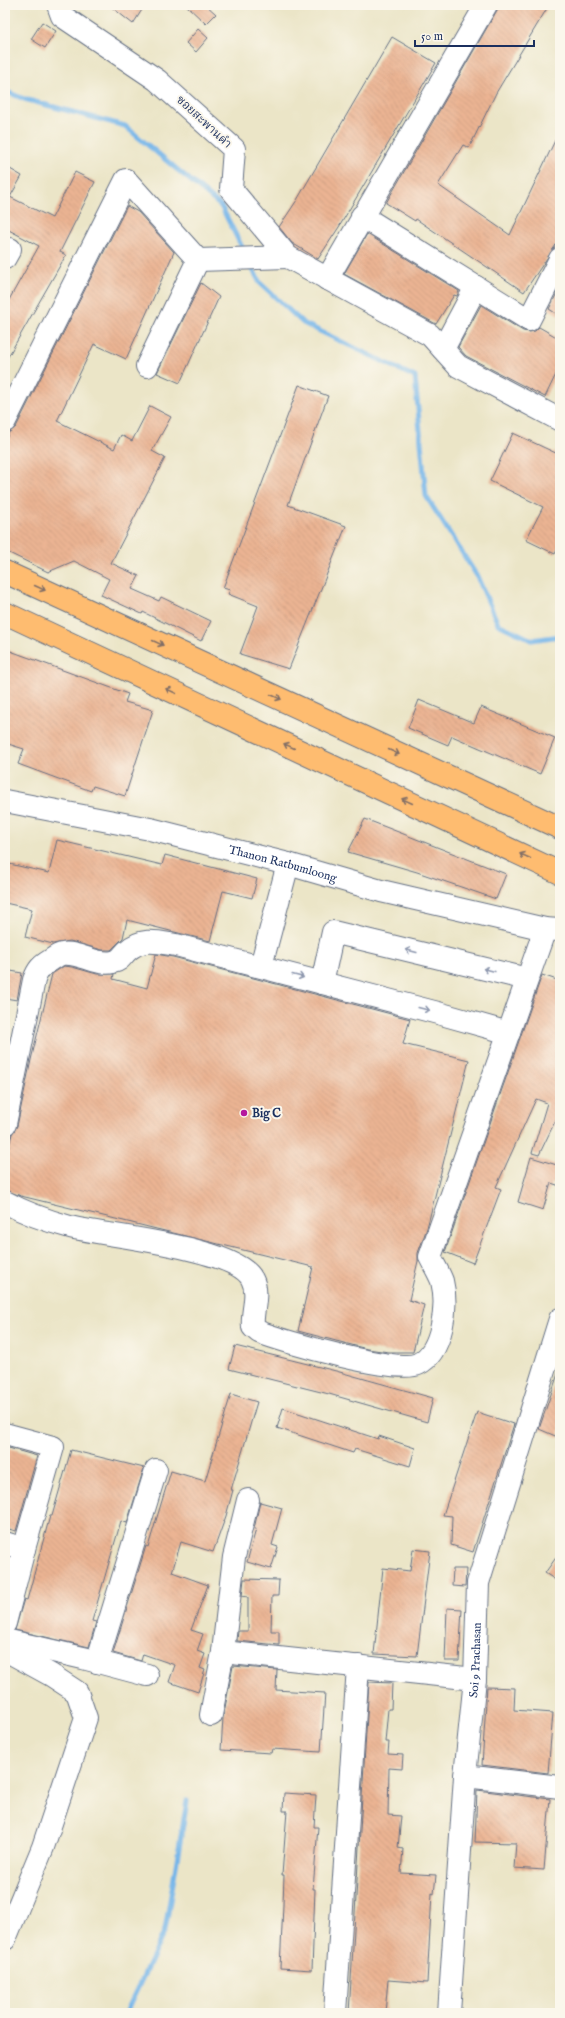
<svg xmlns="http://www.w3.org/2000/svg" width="565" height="2018" font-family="'IM FELL English','Noto Serif Thai',serif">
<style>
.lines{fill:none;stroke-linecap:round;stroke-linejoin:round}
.stream{stroke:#75b5e9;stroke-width:5}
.building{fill:url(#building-back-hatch)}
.minor-casing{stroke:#646f83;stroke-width:24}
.major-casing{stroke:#646f83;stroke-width:24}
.minor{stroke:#fff;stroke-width:22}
.major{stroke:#febc70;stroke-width:22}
.oneway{stroke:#816e66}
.oneway2{stroke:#8d97ae}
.poi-dot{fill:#b5179e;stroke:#fbf7ec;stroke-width:1.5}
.labels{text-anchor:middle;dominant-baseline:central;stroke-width:4;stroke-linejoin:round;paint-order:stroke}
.street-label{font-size:12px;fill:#1b2f5e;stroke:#fbf7ec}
.poi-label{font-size:12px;font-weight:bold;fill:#1b2f5e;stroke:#fbf7ec;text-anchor:start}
</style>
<defs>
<pattern id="building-back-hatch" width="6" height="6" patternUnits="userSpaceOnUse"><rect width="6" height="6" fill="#ebb493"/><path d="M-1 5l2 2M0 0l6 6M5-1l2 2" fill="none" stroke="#c99b81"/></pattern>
</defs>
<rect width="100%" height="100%" fill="#fbf7ec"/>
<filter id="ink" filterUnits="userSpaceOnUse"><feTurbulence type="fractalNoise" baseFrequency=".025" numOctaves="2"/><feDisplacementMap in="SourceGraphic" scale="8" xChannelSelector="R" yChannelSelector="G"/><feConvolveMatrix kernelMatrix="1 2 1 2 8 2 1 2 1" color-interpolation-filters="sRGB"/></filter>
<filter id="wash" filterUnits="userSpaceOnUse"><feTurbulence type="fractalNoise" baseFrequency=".012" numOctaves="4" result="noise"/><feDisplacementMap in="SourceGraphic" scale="16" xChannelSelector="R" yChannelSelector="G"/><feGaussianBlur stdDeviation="0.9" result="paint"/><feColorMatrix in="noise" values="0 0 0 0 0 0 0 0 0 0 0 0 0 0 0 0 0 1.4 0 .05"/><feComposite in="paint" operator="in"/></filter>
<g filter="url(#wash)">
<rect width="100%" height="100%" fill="#ebe5c7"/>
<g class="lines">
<g class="stream">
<polyline points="5,91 24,99 125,126 221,206 245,253"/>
<polyline points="250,264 260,283 303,323 415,377 426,496 477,576 498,624 532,640 560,636"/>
<polyline points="126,2013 165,1930 187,1801"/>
</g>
</g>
<g id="blocks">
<g class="building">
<polygon points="109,5 145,5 133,24"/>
<polygon points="186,5 206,5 216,14 206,24"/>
<polygon points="500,5 549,5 496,93 469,148 463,145 438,185 510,235 560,130 560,239 524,292 416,219 415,221 386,203"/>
<polygon points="42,22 56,31 45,48 31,39"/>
<polygon points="198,29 208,38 196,52 186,43"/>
<polygon points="392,37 436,63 339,227 318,259 292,243 279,227 297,200"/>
<polygon points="5,166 22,176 10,197 52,218 75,172 95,182 60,252 66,255 5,362 5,307 39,246 5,228"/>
<polygon points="127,206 138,212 174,252 126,359 94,344 57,421 114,449 121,435 132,441 150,406 171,417 152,451 165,458 111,563 139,576 132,589 159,601 161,597 211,621 201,641 143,612 142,614 101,595 109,579 74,561 48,572 5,551 5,441 9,432 16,427"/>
<polygon points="367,234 459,291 457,296 454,295 436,324 344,274"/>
<polygon points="201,283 219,297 180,383 157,373"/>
<polygon points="560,287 560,316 549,309"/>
<polygon points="481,305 523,331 529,332 535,331 539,327 560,339 560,366 545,397 466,356 458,347"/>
<polygon points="299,385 328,396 288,505 346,526 289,669 240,654 258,606 228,594 230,590 223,588"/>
<polygon points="513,433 560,455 560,544 555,554 526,540 543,507 490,481"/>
<polygon points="5,649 128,694 125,702 153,710 125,796 93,786 91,791 18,764 24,749 5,743"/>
<polygon points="419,700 474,723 481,707 555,738 540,774 452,736 448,745 408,728"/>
<polygon points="365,819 506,874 496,899 417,872 348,852"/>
<polygon points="57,840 162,865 165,855 257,879 252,898 223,891 210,941 127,920 123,938 111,950 102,950 70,941 53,944 25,937 32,909 5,903 5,863 49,873"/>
<polygon points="156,954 173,957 410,1019 403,1044 469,1060 427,1228 418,1253 418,1261 409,1300 424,1305 413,1352 389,1352 367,1349 298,1331 313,1267 21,1196 5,1190 5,1162 12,1134 17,1126 31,1060 52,974 64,966 72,967 97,974 114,974 113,979 147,988"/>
<polygon points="5,970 22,973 17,1000 5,998"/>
<polygon points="542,975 560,981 560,1111 539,1155 532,1153 547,1103 536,1099 496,1187 501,1189 473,1263 445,1252"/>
<polygon points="531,1157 560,1166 560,1186 551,1183 543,1210 518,1202"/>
<polygon points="235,1346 336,1371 433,1398 427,1422 329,1394 229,1369"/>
<polygon points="560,1368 560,1438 539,1429"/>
<polygon points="231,1394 257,1402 231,1490 233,1490 226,1516 213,1552 181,1542 172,1572 208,1585 191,1630 203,1634 197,1651 205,1654 200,1668 205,1670 198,1692 169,1682 175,1665 143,1654 141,1661 113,1653 146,1546 148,1547 171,1471 205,1481"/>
<polygon points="283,1408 378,1439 379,1436 415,1448 410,1466 355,1449 353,1453 277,1428"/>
<polygon points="477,1412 514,1424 473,1552 451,1545 452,1516 443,1515"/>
<polygon points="5,1447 37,1456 16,1531 5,1528"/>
<polygon points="71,1450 144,1468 127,1523 121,1521 92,1621 96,1622 89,1647 15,1630 24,1599 27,1600 50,1516 52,1516"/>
<polygon points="260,1502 282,1508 272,1545 278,1547 271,1569 247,1562 256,1529 254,1529"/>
<polygon points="413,1549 430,1551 417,1656 374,1654 383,1568 410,1571"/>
<polygon points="560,1552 560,1583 545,1573"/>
<polygon points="453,1569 466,1569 465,1587 452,1586"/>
<polygon points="244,1579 279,1580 278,1596 272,1596 271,1631 279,1631 279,1645 237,1641 238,1631 248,1631 248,1597 242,1596"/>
<polygon points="447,1608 462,1609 459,1661 445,1661"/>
<polygon points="233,1666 277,1670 276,1690 325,1693 321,1752 272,1749 271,1753 221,1750 223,1718"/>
<polygon points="369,1682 392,1683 391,1709 388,1709 385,1742 389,1742 388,1754 403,1755 402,1769 389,1768 388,1815 401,1816 398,1848 403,1849 401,1873 436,1875 434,1894 432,1893 427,1983 388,1980 385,2013 349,2013"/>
<polygon points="487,1687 515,1688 514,1710 553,1713 548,1773 482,1765"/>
<polygon points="477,1790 550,1799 544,1870 514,1868 516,1843 475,1842"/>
<polygon points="284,1793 316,1795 314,1827 318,1827 313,1889 315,1889 312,1970 280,1968 283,1905 284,1875 282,1875 287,1811 283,1811"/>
</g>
</g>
</g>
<g filter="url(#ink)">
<use href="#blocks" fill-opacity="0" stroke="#646f83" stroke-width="1"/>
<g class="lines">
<defs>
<g id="minor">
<polyline points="58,5 62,16 157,80 234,149 231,189 288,257 430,335 458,366 560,420"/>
<polyline points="362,216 529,320 560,259"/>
<polyline points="5,258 10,249"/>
<polyline points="198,260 288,257"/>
<polyline points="327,279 486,5"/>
<polyline points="443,349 476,287"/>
<polyline points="147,366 198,260"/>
<polyline points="5,421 126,180 198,260"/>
<path id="s1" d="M5 801 150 829 288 864 381 891 545 929 559 930"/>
<polyline points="261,966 288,864"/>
<polyline points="322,983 333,932 527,979"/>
<path d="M5 1124 34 980C38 969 41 966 51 960 54 958 58 955 62 954 79 951 96 966 113 962 120 961 122 956 127 951 142 937 158 942 176 945L438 1013 509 1033"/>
<path d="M5 1202C25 1213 48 1221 70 1227 106 1236 236 1247 252 1279 260 1294 251 1312 253 1327L259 1332C284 1342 397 1374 418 1364 443 1352 448 1305 442 1281 439 1273 434 1265 430 1257L545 929"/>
<polyline points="5,1434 53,1447 24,1549 5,1623"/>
<polyline points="5,1543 24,1549"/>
<polyline points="5,1640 83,1658 147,1675"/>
<polyline points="5,1645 11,1653 51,1675 77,1692 86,1718 43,1847 5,1939"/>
<polyline points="223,1652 475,1679"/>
<polyline points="97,1662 156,1470"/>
<polyline points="211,1715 223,1652 234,1557 248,1500"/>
<polyline points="465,1776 560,1787"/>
<polyline points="335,2013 358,1666"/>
<path id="s2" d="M449 2013 465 1776 475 1679 478 1583 560 1319"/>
</g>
<g id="major">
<polyline points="5,572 560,828"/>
<polyline points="5,613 560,873"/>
</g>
</defs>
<use href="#minor" class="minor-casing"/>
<use href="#major" class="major-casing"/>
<use href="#minor" class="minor"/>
<use href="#major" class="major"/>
</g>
<defs><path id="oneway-shaft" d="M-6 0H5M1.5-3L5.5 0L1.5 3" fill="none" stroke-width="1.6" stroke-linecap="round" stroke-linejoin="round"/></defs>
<g class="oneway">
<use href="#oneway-shaft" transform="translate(40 588) rotate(25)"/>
<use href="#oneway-shaft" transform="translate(158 643) rotate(25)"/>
<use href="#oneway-shaft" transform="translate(171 691) rotate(-155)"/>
<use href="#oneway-shaft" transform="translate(276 697) rotate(25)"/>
<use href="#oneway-shaft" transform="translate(289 746) rotate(-155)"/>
<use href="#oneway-shaft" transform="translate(394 752) rotate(25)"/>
<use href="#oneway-shaft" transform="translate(407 801) rotate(-155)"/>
<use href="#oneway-shaft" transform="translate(525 856) rotate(-155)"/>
</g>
<g class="oneway2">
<use href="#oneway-shaft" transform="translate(411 951) rotate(-166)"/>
<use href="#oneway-shaft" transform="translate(489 970) rotate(-166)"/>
<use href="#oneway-shaft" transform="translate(298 976) rotate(15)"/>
<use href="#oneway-shaft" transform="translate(424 1009) rotate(14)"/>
</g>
</g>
<circle class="poi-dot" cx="244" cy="1113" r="4"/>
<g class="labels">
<g class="street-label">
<text transform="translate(204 122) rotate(43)">ซอยสะพานดำ</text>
<text stroke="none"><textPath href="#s1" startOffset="285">Thanon Ratbumloong</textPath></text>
<text stroke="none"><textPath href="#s2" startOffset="354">Soi 9 Prachasan</textPath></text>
</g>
<g class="poi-label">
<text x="252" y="1113">Big C</text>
</g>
</g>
<rect width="565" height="2018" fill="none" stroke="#fbf7ec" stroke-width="20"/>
<path d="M415 40v6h119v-6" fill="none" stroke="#1b2f5e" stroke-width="2"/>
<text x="421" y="40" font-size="12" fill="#1b2f5e" stroke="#fbf7ec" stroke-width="3" paint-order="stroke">50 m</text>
</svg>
